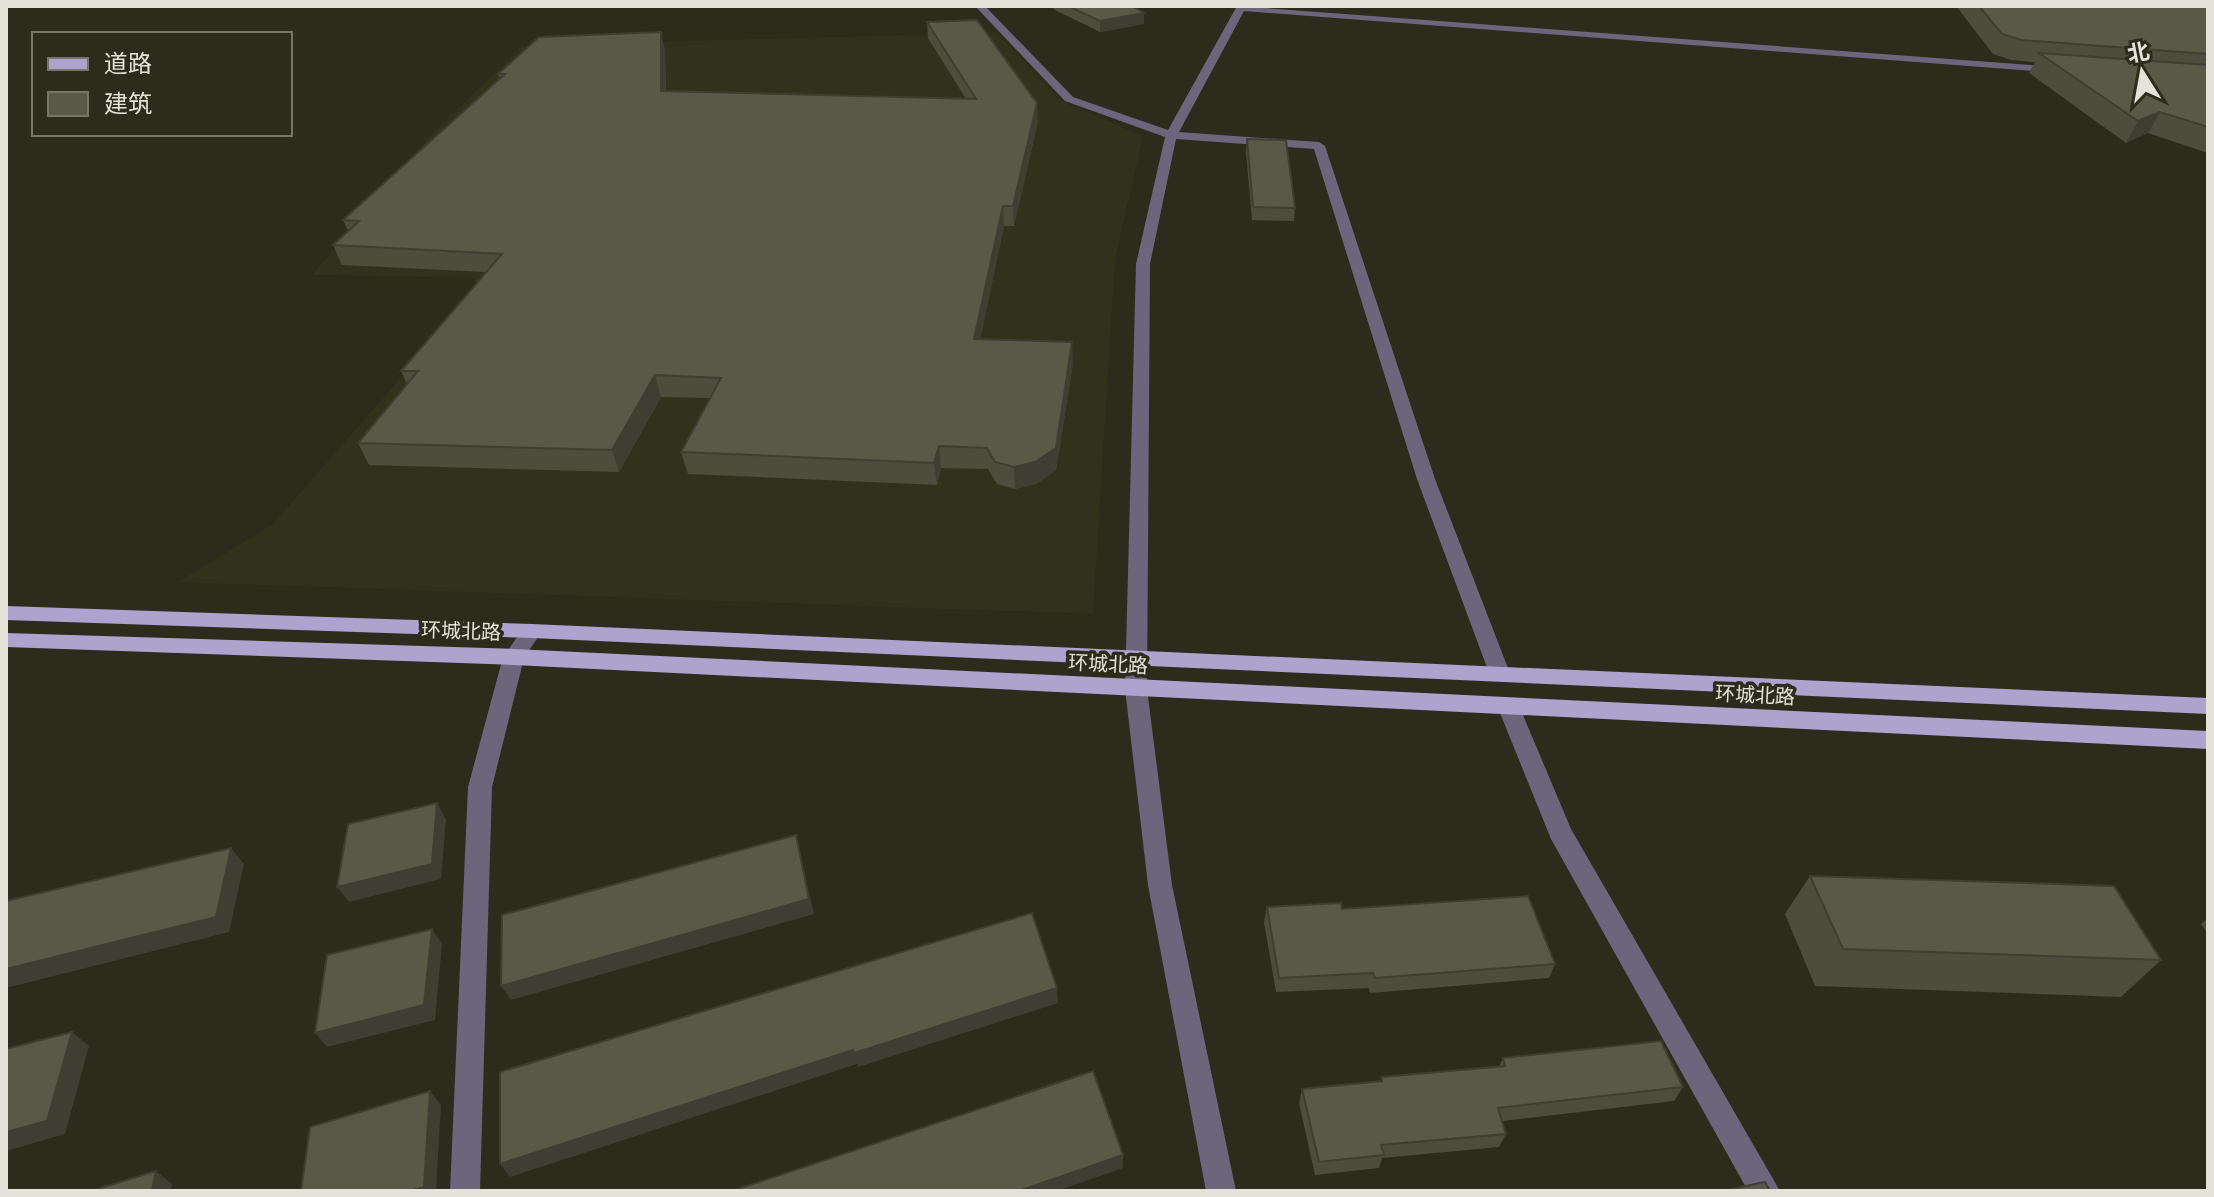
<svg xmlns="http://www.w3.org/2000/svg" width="2214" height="1197" font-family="Rubik,'Noto Sans SC',sans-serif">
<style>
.built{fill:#32311b}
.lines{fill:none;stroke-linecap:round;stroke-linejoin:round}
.minor{fill:#6c667c;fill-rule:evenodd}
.major{fill:#aea2cf;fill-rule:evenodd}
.wall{fill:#4d4d3e}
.shaded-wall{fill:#3e3e32}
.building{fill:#595948;stroke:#3e3e32;stroke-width:2}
.labels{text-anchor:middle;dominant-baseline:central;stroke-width:7;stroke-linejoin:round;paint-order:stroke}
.street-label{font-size:20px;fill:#e3e3d9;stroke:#2c2b1c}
</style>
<rect width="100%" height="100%" fill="#2c2b1c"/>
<polygon class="built" points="997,32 1059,100 1143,136 1115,260 1093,614 178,582 273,524 479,288 474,278 312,275 428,138 522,46"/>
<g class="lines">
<g class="minor">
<polygon points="975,6 985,6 1073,97 1168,130 1237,6 2059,67 2064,70 2059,73 1244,11 1179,132 1319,142 1325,146 1435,479 1511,676 1508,681 1492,681 1417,479 1314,149 1176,139 1150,264 1147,689 1172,885 1236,1191 1206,1191 1148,885 1125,689 1136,264 1165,137 1065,101"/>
<polygon points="532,624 542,631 524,658 492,787 480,1191 450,1191 468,787 503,657 525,626"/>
<polygon points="1509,700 1517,702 1520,708 1571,829 1780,1191 1748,1191 1551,839 1498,708 1501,702"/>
</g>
<g class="major">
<polygon points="6,606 532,624 2208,698 2208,714 532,638 6,620"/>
<polygon points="6,633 514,649 2208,731 2208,749 514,665 6,647"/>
</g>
</g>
<g class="wall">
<polygon points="1050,6 1132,6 1144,13 1144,24 1100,32 1055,10"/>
<polygon points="1956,6 2208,6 2208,153 2148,133 2126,143 2029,73 2035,62 2011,60 1993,54"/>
<polygon points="927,22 1038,121 1014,226 1004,226 980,339 1073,363 1056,470 1036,484 1015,489 997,484 988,469 941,468 937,485 688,474 681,452 710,398 661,397 619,472 369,465 358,443 407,384 401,371 486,272 342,265 333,245 348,231 343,220 500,79 498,74 665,49 666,91 966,99 928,38"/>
<polygon points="1247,139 1295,208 1294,221 1252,220 1246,152"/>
<polygon points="1810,876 2161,960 2121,997 1815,986 1785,914"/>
<polygon points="1267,907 1342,909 1555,964 1549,978 1370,993 1369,988 1276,992 1264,922"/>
<polygon points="2208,918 2208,934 2201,924"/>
<polygon points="1503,1058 1683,1087 1674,1101 1502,1121 1506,1134 1499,1147 1382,1158 1379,1168 1315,1175 1299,1103 1302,1089 1380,1081 1382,1077 1499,1067"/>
</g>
<g class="shaded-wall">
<polygon points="1144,13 1144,24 1100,32 1100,21"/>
<polygon points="661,32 665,49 666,109 661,91"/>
<polygon points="1037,103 1038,121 1014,226 1013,206"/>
<polygon points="2160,112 2148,133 2126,143 2138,121"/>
<polygon points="1003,206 1004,226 976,360 974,339"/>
<polygon points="1072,342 1073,363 1056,470 1036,484 1015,489 1014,467"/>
<polygon points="655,375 661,397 619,472 612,450"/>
<polygon points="939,446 941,468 937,485 934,463"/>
<polygon points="437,803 446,819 441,879 349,902 337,887"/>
<polygon points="796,835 814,914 511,1000 501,986"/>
<polygon points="231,848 244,864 229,932 6,988 6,969"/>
<polygon points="432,929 442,944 435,1020 327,1047 315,1033"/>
<polygon points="1057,988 1058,1003 858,1067 857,1064 510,1177 500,1164 853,1050"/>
<polygon points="72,1032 89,1046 65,1134 6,1151 6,1132"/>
<polygon points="430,1091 441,1105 436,1191 410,1191"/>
<polygon points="1123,1155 1123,1168 1057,1191 1019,1191"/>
<polygon points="156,1171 172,1184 171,1191 152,1191"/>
</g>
<g class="building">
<polygon points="1068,6 1132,6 1144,13 1100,21"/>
<polygon points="1979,6 2208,6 2208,54 2021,40 2002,34"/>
<polygon points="977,20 1037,103 1013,206 1003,206 974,339 1072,342 1056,448 1035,462 1014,467 995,462 987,448 939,446 934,463 681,452 721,378 655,375 612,450 358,443 418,371 401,371 502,254 333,245 359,221 343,220 505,74 498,74 539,37 661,32 661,91 976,99 927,22"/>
<polygon points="2039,53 2208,65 2208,127 2160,112 2138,121"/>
<polygon points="1247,139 1286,140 1295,208 1253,207"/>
<polygon points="437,803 432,864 337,887 348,824"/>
<polygon points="796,835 809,899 501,986 502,915"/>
<polygon points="231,848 216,917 6,969 6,901"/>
<polygon points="1810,876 2114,886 2161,960 1843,949"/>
<polygon points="1528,896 1555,964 1375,978 1373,973 1279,978 1267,907 1341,903 1342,909"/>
<polygon points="1032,913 1057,988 854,1053 853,1050 500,1164 500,1072"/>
<polygon points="432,929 424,1005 315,1033 327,955"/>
<polygon points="72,1032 47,1121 6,1132 6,1049"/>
<polygon points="1661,1041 1683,1087 1498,1108 1506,1134 1381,1145 1384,1155 1319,1162 1302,1089 1382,1081 1382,1077 1505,1066 1503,1058"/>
<polygon points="1093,1071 1123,1155 1019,1191 732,1191"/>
<polygon points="430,1091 424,1187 410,1191 301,1191 310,1127"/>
<polygon points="156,1171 152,1191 91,1191"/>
<polygon points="1765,1182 1770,1191 1723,1191"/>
</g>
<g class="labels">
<g class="street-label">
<text transform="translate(461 631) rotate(2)">环城北路</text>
<text transform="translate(1108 664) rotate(3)">环城北路</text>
<text transform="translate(1755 695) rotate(3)">环城北路</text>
</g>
</g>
<rect width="2214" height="1197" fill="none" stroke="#e3e3d9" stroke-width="16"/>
<rect x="32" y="32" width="260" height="104" fill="#2c2b1c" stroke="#757568" stroke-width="2"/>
<rect x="48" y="58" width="40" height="12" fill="#aea2cf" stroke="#757568" stroke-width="2"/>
<text x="104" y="72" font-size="24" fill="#e3e3d9">道路</text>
<rect x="48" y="92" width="40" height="24" fill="#595948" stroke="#757568" stroke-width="2"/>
<text x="104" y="112" font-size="24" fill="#e3e3d9">建筑</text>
<g transform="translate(2142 72) rotate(349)" stroke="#2c2b1c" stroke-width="6" paint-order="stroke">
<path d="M0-6L14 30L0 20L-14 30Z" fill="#e3e3d9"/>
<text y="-12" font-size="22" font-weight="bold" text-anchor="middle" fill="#e3e3d9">北</text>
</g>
</svg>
